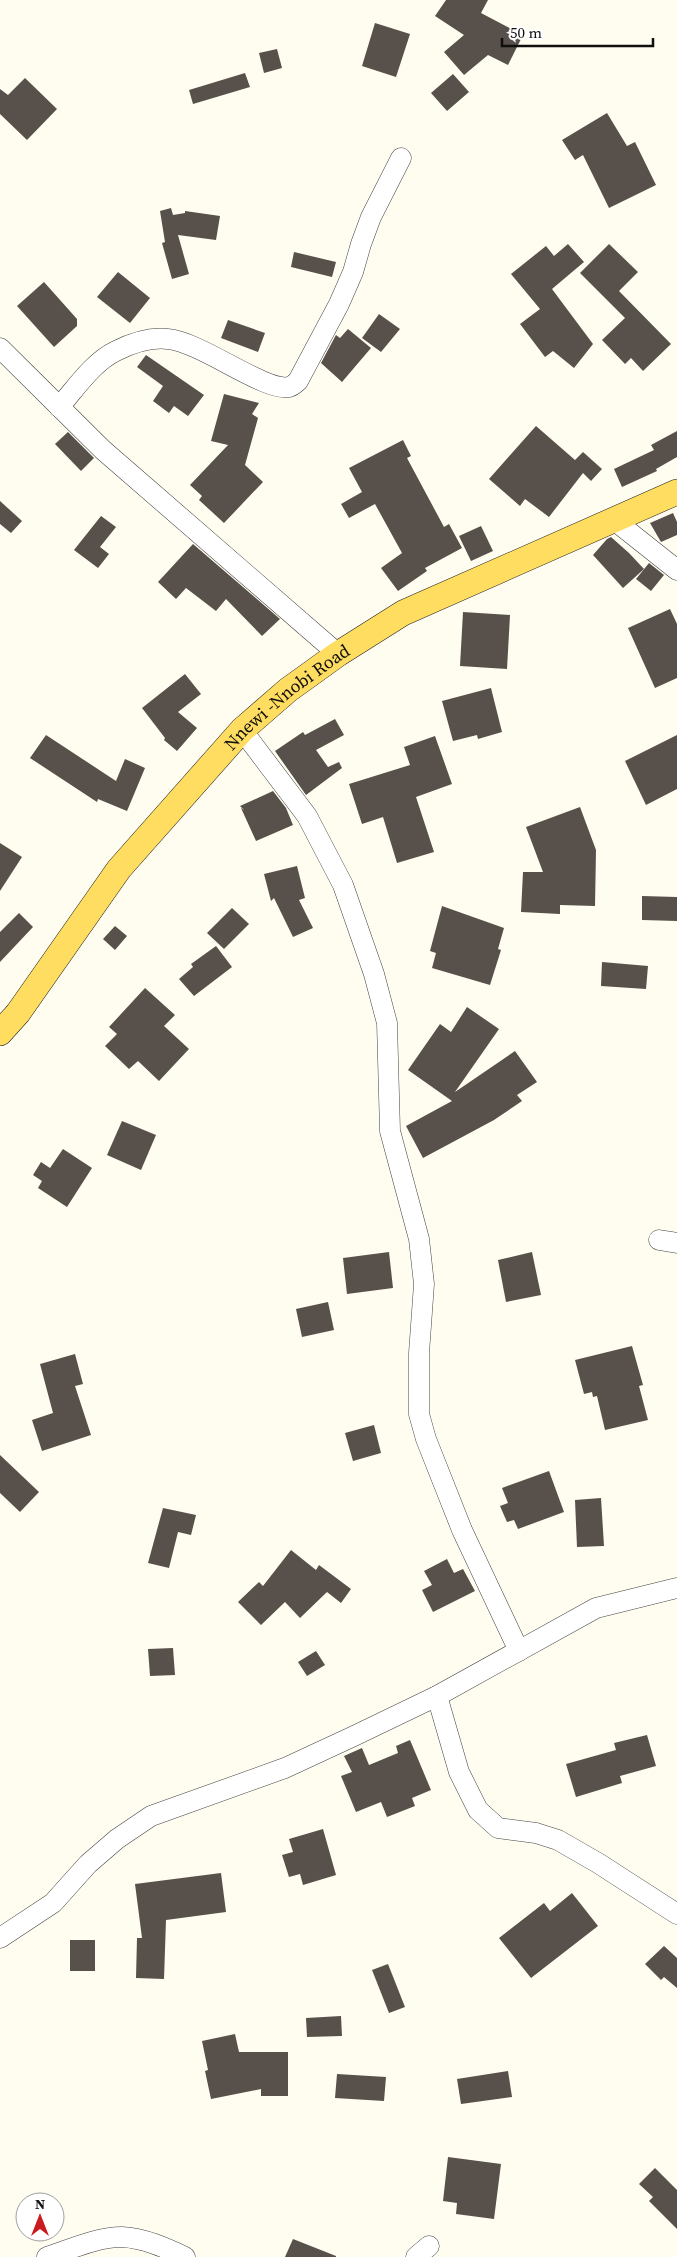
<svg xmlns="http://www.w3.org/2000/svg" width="677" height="2257" font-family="'Source Serif 4',serif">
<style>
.building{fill:#58504a}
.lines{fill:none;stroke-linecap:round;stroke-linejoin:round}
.minor-casing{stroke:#424242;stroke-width:21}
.major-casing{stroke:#202020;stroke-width:26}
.minor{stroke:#fff;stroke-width:20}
.major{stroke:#ffdd60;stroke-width:25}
.labels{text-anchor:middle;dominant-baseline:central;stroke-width:5;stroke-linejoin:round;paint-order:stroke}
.street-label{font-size:18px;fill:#0f0f0f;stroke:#fff}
</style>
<rect width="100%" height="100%" fill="#fffdf0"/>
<g class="building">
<polygon points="446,0 488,0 481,13 523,35 508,65 488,55 464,75 444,52 464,35 435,16"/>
<polygon points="375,23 410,34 396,77 362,66"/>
<polygon points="277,49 282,68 264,73 259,53"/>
<polygon points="245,73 250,87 193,104 189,90"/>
<polygon points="453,74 469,92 447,111 431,93"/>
<polygon points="25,78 57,109 27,140 0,114 0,89 8,95"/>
<polygon points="607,113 627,146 635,142 656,185 609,208 583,155 575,160 562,140"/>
<polygon points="171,208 173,215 185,213 185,211 220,216 216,240 178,235 189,274 172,279 162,243 165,242 160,211"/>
<polygon points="568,244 584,262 552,289 593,344 574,368 553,351 545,357 520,324 540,309 511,274 546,246 554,256"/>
<polygon points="609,244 638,272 619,291 671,344 643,371 631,358 625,364 602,340 625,318 580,273"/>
<polygon points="294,252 336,262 332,277 291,267"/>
<polygon points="118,272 150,298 130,323 97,297"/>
<polygon points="44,282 77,319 77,326 54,347 17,306"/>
<polygon points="379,314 400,329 381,352 362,338"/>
<polygon points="228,320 265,333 258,352 221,338"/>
<polygon points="348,329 371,348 342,382 321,363 336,335 340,338"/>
<polygon points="146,355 204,395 188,416 174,406 169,413 153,401 163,386 137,367"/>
<polygon points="224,394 259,403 252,414 258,418 245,465 263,482 224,523 199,500 202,496 190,485 228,445 211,441"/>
<polygon points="536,426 575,460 583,452 602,469 591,481 583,473 549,517 525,499 520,506 489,479"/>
<polygon points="677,431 677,457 656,469 657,471 622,487 614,469 654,450 651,445"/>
<polygon points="68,432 94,458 81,471 55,444"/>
<polygon points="403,440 411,456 407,458 444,527 449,524 462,548 425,568 427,571 398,591 381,568 402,553 375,504 349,518 341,504 362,492 349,468"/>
<polygon points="0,501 22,521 11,533 0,524"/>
<polygon points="673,513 677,522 677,535 661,542 650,523"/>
<polygon points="101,516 116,527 100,547 109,554 98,568 74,550"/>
<polygon points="481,526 493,551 471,561 459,536"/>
<polygon points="611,537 629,553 644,569 623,588 593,555 607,539"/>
<polygon points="193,544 280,619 262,636 226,599 216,611 186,588 176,599 158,582"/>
<polygon points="649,563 664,575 651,591 636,579"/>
<polygon points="670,609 677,624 677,678 655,688 628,628"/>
<polygon points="463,612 510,615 507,669 460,666"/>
<polygon points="185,674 201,694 178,712 197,728 177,751 164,740 165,738 142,708"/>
<polygon points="491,688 502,732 478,739 477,735 453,741 442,701"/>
<polygon points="335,719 344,735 316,750 328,767 339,762 342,768 306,795 275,751 303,732 305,735"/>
<polygon points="46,735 116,781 125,759 145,768 127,811 98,799 97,802 30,758"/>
<polygon points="677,735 677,789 646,805 625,761"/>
<polygon points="435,736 452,784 416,797 434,852 397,863 383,817 362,824 349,784 410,765 404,747"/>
<polygon points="273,791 286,808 293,825 256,841 241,808 244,810 240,806"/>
<polygon points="580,807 596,850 595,906 560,905 560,914 521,912 523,872 543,872 526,827"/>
<polygon points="0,843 22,857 0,891"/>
<polygon points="297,866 305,898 299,900 313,928 293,937 274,898 271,901 264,874"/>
<polygon points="642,896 677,897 677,921 642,920"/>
<polygon points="442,906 504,928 498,949 501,950 490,985 432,968 436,953 430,951"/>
<polygon points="232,908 249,924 224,949 207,933"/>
<polygon points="19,913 33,927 0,962 0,932"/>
<polygon points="115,926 127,936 115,950 103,939"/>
<polygon points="216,946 232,967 194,996 179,979 193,967 191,964"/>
<polygon points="602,962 648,966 646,989 601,986"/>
<polygon points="145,988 175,1015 164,1026 189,1049 159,1081 138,1061 129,1069 105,1046 117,1034 109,1027"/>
<polygon points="467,1007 499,1029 455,1092 515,1051 537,1082 517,1095 522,1101 494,1120 423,1158 406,1126 452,1101 408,1070 440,1024 451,1032"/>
<polygon points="122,1121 156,1135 141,1170 107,1155"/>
<polygon points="63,1149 92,1168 67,1207 38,1188 42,1181 33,1175 41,1162 50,1168"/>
<polygon points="389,1252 393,1288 347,1294 343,1258"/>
<polygon points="532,1252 541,1295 506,1302 498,1260"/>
<polygon points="328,1302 334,1330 302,1337 296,1309"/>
<polygon points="632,1346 643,1385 639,1386 648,1420 605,1430 597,1396 593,1397 592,1392 584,1394 575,1360"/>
<polygon points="75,1354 83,1384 75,1386 91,1435 42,1451 32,1420 53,1413 40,1364"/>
<polygon points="374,1425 381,1453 353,1461 345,1433"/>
<polygon points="0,1455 39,1492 20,1512 0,1493"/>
<polygon points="549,1471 564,1512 518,1529 514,1520 507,1522 500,1506 508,1503 502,1488"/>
<polygon points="601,1498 604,1546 577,1547 575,1500"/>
<polygon points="163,1508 196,1515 191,1535 178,1532 169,1568 148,1563"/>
<polygon points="291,1550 316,1570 319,1565 351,1589 341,1603 327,1592 300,1618 285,1602 261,1625 238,1602 259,1582 263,1586"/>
<polygon points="447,1559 454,1573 463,1569 475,1591 433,1612 422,1590 432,1585 424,1571"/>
<polygon points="173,1648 175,1675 150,1676 148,1649"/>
<polygon points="316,1651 325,1665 307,1676 298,1662"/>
<polygon points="647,1735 656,1766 620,1776 622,1783 576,1797 566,1764 616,1750 614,1743"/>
<polygon points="410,1740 431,1790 412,1798 415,1806 387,1817 381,1802 356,1812 341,1776 352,1772 344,1756 362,1748 369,1765 398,1753 396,1746"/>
<polygon points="323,1829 336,1875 303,1885 300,1874 289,1877 282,1855 293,1852 289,1839"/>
<polygon points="221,1873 226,1912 166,1920 164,1979 136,1978 137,1938 142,1938 135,1884"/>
<polygon points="572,1893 598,1926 531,1978 499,1938 544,1903 550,1911"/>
<rect x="70" y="1940" width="25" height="31"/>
<polygon points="664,1946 677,1958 677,1988 664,1977 661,1980 645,1964"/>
<polygon points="388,1964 405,2007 389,2013 372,1970"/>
<polygon points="341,2016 342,2036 307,2037 306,2018"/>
<polygon points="235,2034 239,2052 288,2052 288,2096 261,2096 261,2089 211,2099 205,2071 208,2070 202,2041"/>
<polygon points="508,2071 512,2097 461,2104 457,2079"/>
<polygon points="337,2074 386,2077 384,2101 335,2098"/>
<polygon points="448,2157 501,2164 494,2219 456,2214 457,2203 443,2201"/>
<polygon points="655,2168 677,2190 677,2229 649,2201 653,2197 639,2184"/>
<polygon points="293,2239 336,2256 336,2257 285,2257"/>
</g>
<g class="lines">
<defs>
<g id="minor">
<polyline points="0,348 103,450 338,654"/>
<path d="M59 407C76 388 93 362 116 351 132 343 151 337 168 339 201 342 265 392 289 387 292 386 296 383 298 381L339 304 353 272 361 244 371 217 401 158"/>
<polyline points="614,520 677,570"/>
<polyline points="242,730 307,816 343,885 374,974 387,1023 390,1131 419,1239 424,1284 419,1353 419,1414 426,1439 462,1530 519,1651"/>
<polyline points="659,1240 677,1243"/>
<polyline points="437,1696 459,1772 478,1810 498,1828 536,1833 558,1840 598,1863 677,1914"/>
<polyline points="0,1938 53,1903 88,1864 117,1839 151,1816 285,1768 354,1736 437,1696 596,1608 677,1588"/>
<path d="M47 2257C71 2249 97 2237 122 2237 144 2238 166 2248 185 2257"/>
<polyline points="416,2257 429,2246"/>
</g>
<g id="major">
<path id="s1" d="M0 1033 18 1013 119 869 242 730 288 690 338 654 403 613 677 492"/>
</g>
</defs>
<use href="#minor" class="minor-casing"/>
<use href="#major" class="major-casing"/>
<use href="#minor" class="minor"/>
<use href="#major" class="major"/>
</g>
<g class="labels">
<g class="street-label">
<text stroke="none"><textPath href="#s1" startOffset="444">Nnewi -Nnobi Road</textPath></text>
</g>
</g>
<g transform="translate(40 2217)"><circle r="24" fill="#ffffff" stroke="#9f9f9f"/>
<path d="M0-4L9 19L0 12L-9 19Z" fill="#ca1c1f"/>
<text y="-8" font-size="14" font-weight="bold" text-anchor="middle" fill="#0f0f0f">N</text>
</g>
<path d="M502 38v8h151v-8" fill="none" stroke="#0f0f0f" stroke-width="2.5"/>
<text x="510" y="38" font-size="15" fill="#0f0f0f" stroke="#ffffff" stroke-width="4" paint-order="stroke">50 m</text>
</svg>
